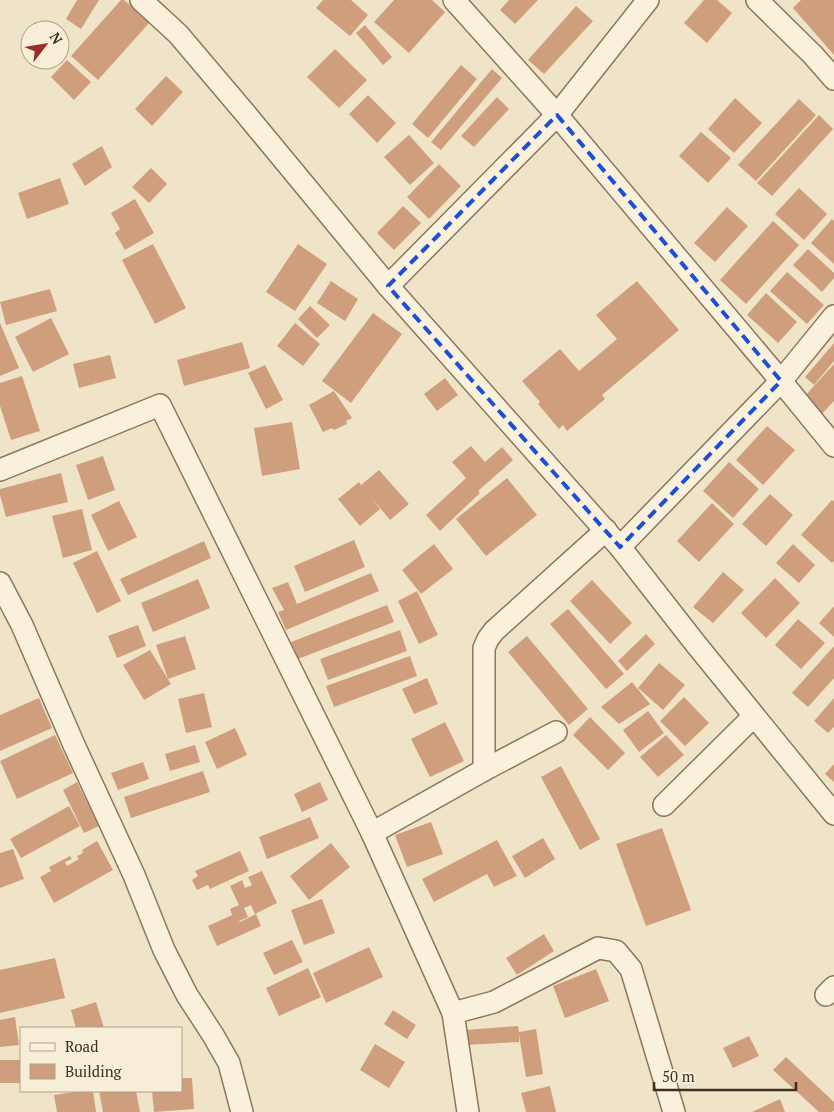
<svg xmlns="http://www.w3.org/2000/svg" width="834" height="1112" font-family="'PT Serif',serif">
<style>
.building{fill:#cf9f7d}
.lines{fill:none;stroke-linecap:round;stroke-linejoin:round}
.street-casing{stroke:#8d765c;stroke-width:24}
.street{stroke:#faf1dc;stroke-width:21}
.marked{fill:none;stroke:#1d4ed8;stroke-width:4;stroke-dasharray:10 6;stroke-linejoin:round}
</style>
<rect width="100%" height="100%" fill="#f0e4c8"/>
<g class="building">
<polygon points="77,0 99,0 81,29 66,19"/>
<polygon points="121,0 124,0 150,22 98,80 71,56"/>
<polygon points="323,0 351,0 368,15 350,36 316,8"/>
<polygon points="394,0 432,0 445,12 409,53 374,22"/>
<polygon points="509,0 538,0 515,24 500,10"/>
<polygon points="704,0 717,0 732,13 707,43 684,23"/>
<polygon points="801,0 834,0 834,55 793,8"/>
<polygon points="576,6 593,21 544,74 528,60"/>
<polygon points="365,25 392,57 383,65 356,33"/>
<polygon points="335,49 367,80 339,108 307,77"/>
<polygon points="67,60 91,82 74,100 51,77"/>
<polygon points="461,65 477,79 428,138 412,124"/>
<polygon points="492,69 502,78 441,150 431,142"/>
<polygon points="166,76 183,92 152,126 135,109"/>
<polygon points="368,95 396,123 377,143 349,114"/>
<polygon points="497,97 509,109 474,147 461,136"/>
<polygon points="735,98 762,123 734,153 708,129"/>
<polygon points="799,99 816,115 756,181 738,165"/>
<polygon points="819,115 833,129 772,196 757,183"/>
<polygon points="701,132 731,158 708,183 679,156"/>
<polygon points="409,135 434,163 410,185 384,157"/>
<polygon points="102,146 112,167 85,186 72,164"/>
<polygon points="439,164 461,186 429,219 407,197"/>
<polygon points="151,168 167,184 149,203 132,187"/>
<polygon points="60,178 69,204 27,219 18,193"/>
<polygon points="799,188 827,214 804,240 775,214"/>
<polygon points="135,199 154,233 125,250 115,233 120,229 111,213"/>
<polygon points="403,206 421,223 394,250 377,233"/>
<polygon points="727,207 748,226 715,262 694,243"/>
<polygon points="832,219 834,221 834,264 811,243"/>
<polygon points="773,221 799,245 746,304 720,280"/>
<polygon points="153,244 186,308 155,324 122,260"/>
<polygon points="298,244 327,264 295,311 266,292"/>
<polygon points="808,249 834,273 834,278 822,292 793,265"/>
<polygon points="787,272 824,305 807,324 770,291"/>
<polygon points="331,281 358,299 345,321 317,303"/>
<polygon points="637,281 679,330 602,395 605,399 567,431 563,425 559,429 538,404 540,402 522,381 560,349 579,371 617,339 596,315"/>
<polygon points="50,289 57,311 6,325 0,302"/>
<polygon points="766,293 797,322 778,343 747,315"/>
<polygon points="310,306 330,325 317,338 298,319"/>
<polygon points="373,313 402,334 351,403 322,381"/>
<polygon points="51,318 69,354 33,372 15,337"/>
<polygon points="0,323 19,368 0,376"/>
<polygon points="295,323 320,344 303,366 277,346"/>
<polygon points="242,342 250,368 184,386 177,360"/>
<polygon points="834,343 834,361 814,385 805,377"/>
<polygon points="110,355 116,378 79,388 73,364"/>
<polygon points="834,364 834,401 821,415 803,398"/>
<polygon points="265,365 283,400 266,409 248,373"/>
<polygon points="22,376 40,431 11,440 0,406 0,383"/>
<polygon points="445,378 458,395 437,411 424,394"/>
<polygon points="334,391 352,418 346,421 347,424 334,430 332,428 323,432 309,405"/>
<polygon points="292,422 300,469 262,476 254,428"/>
<polygon points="767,426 795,450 763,485 736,460"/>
<polygon points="471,446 485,462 502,447 513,460 478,491 480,493 440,531 426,515 466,478 452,462"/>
<polygon points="103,456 115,490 88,500 76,465"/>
<polygon points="729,462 759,489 733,518 703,491"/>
<polygon points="379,470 409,504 390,520 371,497 380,509 360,526 338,499 359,482 361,485"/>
<polygon points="61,473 68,502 6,517 0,495 0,489"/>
<polygon points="507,478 537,515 486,556 456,519"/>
<polygon points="770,494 793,515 766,546 742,524"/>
<polygon points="832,500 834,501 834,561 832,563 801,535"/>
<polygon points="119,501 137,537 108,551 91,515"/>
<polygon points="712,503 734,524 699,562 677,541"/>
<polygon points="82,509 92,550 63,558 52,516"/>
<polygon points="354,540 365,567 305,592 294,566"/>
<polygon points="204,541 211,558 128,595 120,579"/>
<polygon points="434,544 453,569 421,594 402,570"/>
<polygon points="793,544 815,565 799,583 776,563"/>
<polygon points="97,551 121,601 97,613 73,563"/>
<polygon points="723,572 744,590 713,623 693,607"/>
<polygon points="371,573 379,591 286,630 278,612 284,610 272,588 288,582 297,604"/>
<polygon points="775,578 800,603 766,638 741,613"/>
<polygon points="198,579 210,608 153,632 141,603"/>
<polygon points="592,580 632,623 610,644 570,601"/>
<polygon points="417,591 438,635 419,644 398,601"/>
<polygon points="387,605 394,622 298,659 291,642"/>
<polygon points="834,606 834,637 819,623"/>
<polygon points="568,609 624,674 606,689 550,624"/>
<polygon points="798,619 825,643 801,669 775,645"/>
<polygon points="138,625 146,646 117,658 108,636"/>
<polygon points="400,630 407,651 328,680 320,659"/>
<polygon points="646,634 655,644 627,671 618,661"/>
<polygon points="185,636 196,669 168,679 156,645"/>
<polygon points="527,636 588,709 569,725 508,652"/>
<polygon points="834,646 834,678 808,707 792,693"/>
<polygon points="150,650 171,684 144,700 123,665"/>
<polygon points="410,656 417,676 334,707 326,686"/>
<polygon points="659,663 685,685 663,710 638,688"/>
<polygon points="427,678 438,704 414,714 402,689"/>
<polygon points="632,682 650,704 619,724 601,707"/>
<polygon points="204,693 212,727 186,733 178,699"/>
<polygon points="684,697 709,723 685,746 660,721"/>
<polygon points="39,698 52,728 0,751 0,715"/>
<polygon points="834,698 834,727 828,733 814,721"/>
<polygon points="648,711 664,733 639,752 623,730"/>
<polygon points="590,717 625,753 608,770 573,735"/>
<polygon points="445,722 464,761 430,777 411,739"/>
<polygon points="235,728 247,755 217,769 205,742"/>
<polygon points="55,735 73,773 17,799 0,761"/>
<polygon points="666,735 684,755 658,777 640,757"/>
<polygon points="195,745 200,762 170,771 165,754"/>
<polygon points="143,762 149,779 118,790 111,773"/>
<polygon points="834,764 834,782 825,774"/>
<polygon points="561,766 600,839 580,850 541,777"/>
<polygon points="203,771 210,792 131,818 124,797"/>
<polygon points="77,782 99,826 84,833 63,790"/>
<polygon points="320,782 328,800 302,812 294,794"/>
<polygon points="69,806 80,826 21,858 10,839"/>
<polygon points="310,817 319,838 267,859 259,837"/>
<polygon points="431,822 443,854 407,867 395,835"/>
<polygon points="662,828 691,910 646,926 616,844"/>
<polygon points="543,838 555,859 525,878 512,856"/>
<polygon points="497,840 517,876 494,887 487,874 434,902 422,879"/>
<polygon points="97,841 113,870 54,903 40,877 51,871 49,867 70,856 72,859 65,862 67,866 79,859 77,856 83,853 82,850"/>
<polygon points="331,843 350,867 309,900 290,876"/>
<polygon points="13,849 24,879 0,888 0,853"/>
<polygon points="240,851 249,871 210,889 208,885 197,890 192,880 198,876 195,871"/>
<polygon points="262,871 277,903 255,914 251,905 244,908 248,917 239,921 240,922 256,914 261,926 217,946 208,926 232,915 230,909 239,905 230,886 242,880 245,888 252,885 248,877"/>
<polygon points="322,899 335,933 304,945 291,910"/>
<polygon points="544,934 554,951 517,975 506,958"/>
<polygon points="292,940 303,962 274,975 263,953"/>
<polygon points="369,947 383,977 326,1003 313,973"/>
<polygon points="55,958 65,998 0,1013 0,970"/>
<polygon points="308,968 321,997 279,1016 266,988"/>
<polygon points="596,969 609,1001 565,1018 553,986"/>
<polygon points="96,1002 104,1028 76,1028 71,1010"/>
<polygon points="393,1010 416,1025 407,1039 384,1024"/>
<polygon points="15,1017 19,1045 0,1047 0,1020"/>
<polygon points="518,1026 519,1032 536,1029 543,1074 526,1077 519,1035 519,1042 466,1045 465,1030"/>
<polygon points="749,1036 759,1056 733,1068 723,1048"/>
<polygon points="375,1044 405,1062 389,1088 360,1070"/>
<polygon points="786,1057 834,1102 834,1110 832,1112 819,1112 773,1070"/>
<rect x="0" y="1060" width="21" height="23"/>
<polygon points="181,1078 192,1078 194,1109 154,1112 152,1091 181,1091"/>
<polygon points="550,1086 556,1112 526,1112 521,1093"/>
<polygon points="82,1091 93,1091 96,1112 57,1112 54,1095"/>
<polygon points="99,1091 136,1091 140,1112 103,1112"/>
<polygon points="780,1099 785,1112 752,1112"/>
</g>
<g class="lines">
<defs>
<g id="street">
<polyline points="141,0 178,34 245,113 388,286 620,547 695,643 834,814"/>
<polyline points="454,0 557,115 781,381 834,446"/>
<polyline points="757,0 813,55 834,79"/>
<polyline points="388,286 557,115 648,0"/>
<polyline points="0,470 160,405 372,833 453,1013 468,1112"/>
<polyline points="620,547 781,381 834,316"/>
<polyline points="0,583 22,625 74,745 134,875 164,950 187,995 213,1035 229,1063 242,1112"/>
<polyline points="484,770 484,648 488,639 494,631 606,530"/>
<polyline points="664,805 754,716"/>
<polyline points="372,833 484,770 556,732"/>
<polyline points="826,995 834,987"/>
<polyline points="453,1013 494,1002 598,948 616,951 631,969 674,1112"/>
</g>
</defs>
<use href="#street" class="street-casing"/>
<use href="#street" class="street"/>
</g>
<path class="marked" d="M557 115 781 381 620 547 388 286Z"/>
<rect x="20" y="1027" width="162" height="65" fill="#f7eed8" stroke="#ada18e"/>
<rect x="30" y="1043" width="25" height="8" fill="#faf1dc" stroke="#ada18e"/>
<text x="65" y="1052" font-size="15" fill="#3d2e20">Road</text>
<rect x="30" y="1064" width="25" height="15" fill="#cf9f7d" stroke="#ada18e"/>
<text x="65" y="1077" font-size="15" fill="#3d2e20">Building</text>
<g transform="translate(45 45) rotate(59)"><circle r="24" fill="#f7eed8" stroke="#ada18e"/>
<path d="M0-4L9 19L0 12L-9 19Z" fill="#9e2a2b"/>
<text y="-8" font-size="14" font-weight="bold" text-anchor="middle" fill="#3d2e20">N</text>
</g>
<path d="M654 1082v8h142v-8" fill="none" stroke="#3d2e20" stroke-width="2.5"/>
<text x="662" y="1082" font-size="15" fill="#3d2e20" stroke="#f7eed8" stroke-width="4" paint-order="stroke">50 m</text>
</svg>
